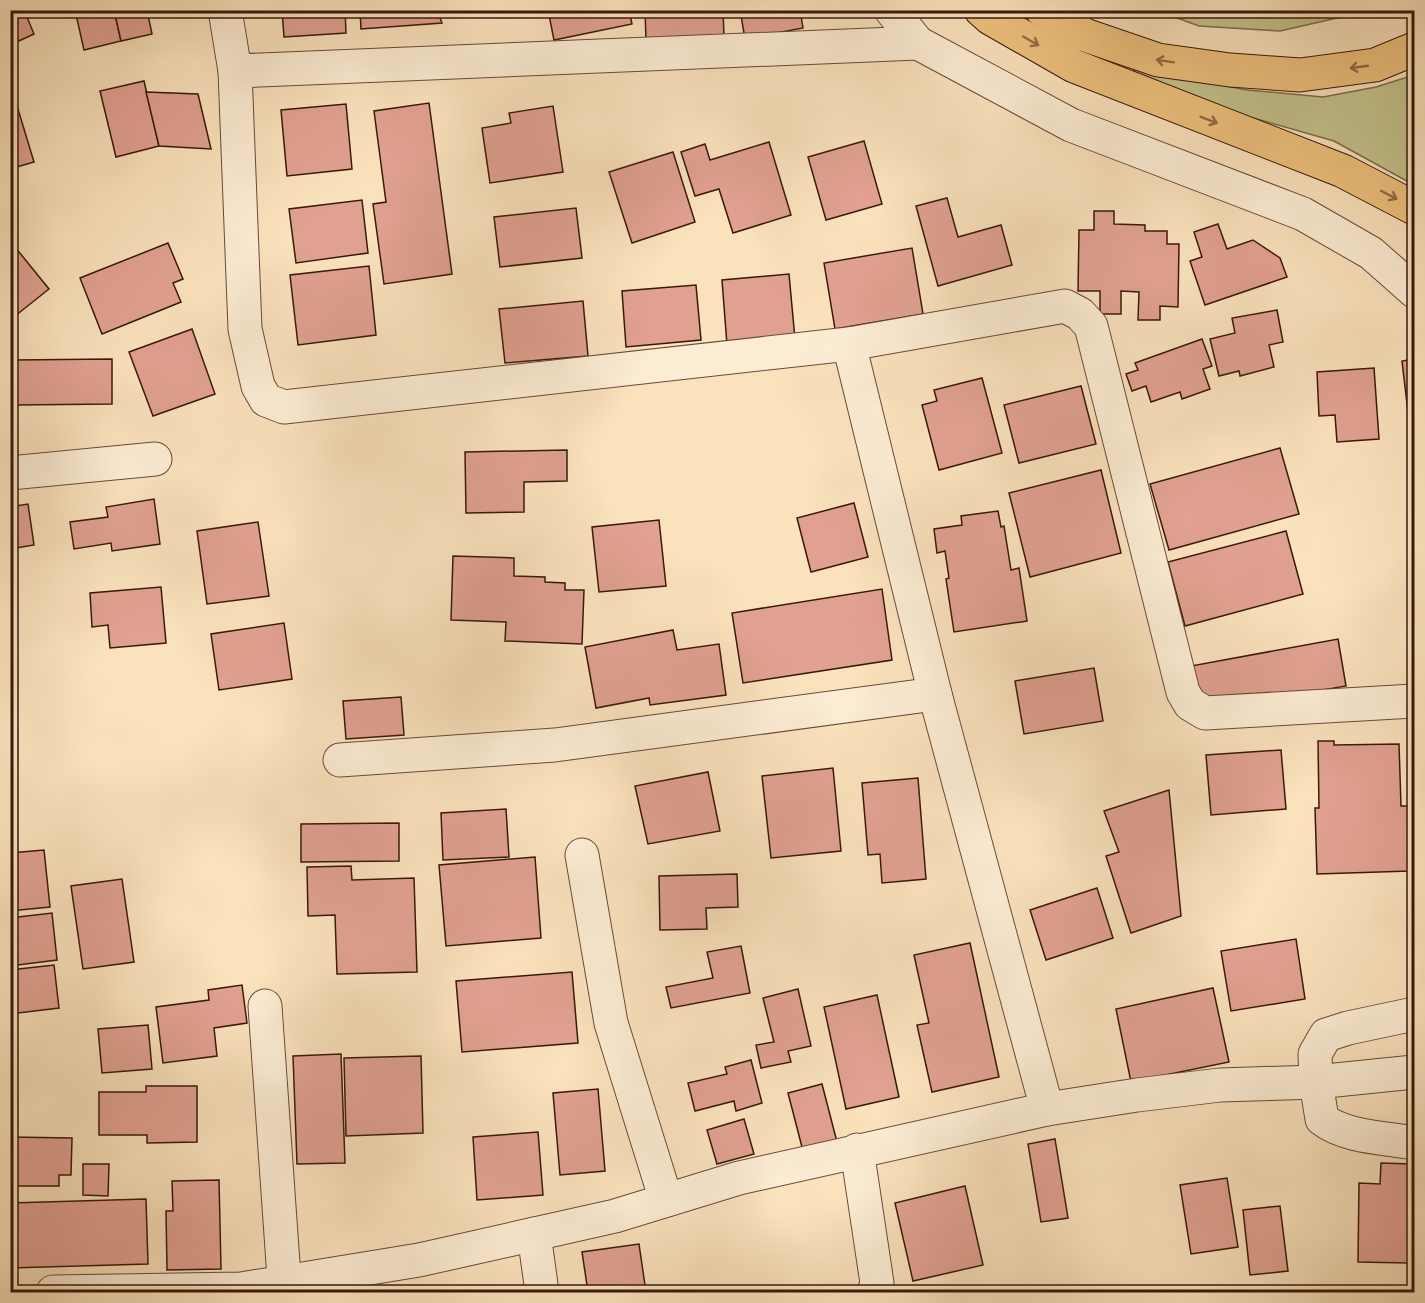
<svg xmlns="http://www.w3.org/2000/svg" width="1425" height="1303" font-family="'IM FELL French Canon',serif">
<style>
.green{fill:#c4c28d;stroke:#7e6d4c;stroke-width:1.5}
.building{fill:#e1a191;stroke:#39180b;stroke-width:1.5}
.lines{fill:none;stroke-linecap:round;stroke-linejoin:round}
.minor-casing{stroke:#694a38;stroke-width:35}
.tertiary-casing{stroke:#694a38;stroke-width:35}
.trunk-casing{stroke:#39180b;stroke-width:35}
.minor{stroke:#fcecd4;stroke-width:33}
.tertiary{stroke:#fcecd4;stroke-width:33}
.trunk{stroke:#edc17e;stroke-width:33}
.oneway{stroke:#936c44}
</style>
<rect width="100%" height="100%" fill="#fae2bd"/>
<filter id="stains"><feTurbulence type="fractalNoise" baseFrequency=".00333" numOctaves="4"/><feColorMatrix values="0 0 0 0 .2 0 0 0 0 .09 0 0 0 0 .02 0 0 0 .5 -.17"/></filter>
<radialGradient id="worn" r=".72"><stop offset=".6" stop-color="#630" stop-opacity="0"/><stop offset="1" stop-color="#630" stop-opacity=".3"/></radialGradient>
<g class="green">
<polygon points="1158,11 1368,11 1280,31 1199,26"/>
<polygon points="1140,70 1247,90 1323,97 1376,87 1414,75 1414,185 1334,141 1229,111 1119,73"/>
</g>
<g class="building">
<polygon points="10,10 24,10 34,34 10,45"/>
<polygon points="75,10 114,10 121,41 84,50"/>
<polygon points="114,10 147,10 152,34 121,41"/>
<polygon points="282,10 345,10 346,33 284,37"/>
<polygon points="360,10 437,10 442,23 361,29"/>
<polygon points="548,10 629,10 632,24 554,40"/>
<polygon points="645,10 723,10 724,37 646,40"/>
<polygon points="740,10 800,10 803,28 745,39"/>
<polygon points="144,81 159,146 116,157 100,91"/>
<polygon points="146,92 198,94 211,149 159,146"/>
<polygon points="14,96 34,162 10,169 10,97"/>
<polygon points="429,103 452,274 384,284 373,204 386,202 374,111"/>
<polygon points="346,104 352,169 287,176 281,110"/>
<polygon points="553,106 563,172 490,183 482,128 511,123 509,113"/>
<polygon points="864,141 882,204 826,220 808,157"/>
<polygon points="769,142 791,215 733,233 719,189 695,196 681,152 705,144 710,160"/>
<polygon points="673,152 695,222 632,243 609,172"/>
<polygon points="947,198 958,237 1001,225 1012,265 938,286 916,206"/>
<polygon points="362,200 368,253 296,263 289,209"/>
<polygon points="576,208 582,258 500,267 494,217"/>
<polygon points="1094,211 1114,211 1114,224 1145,225 1145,231 1167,231 1167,244 1179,244 1178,307 1160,306 1160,320 1138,320 1139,292 1121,291 1121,314 1100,314 1100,291 1078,291 1079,230 1094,230"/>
<polygon points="1218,224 1227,249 1253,240 1280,258 1287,277 1205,305 1190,261 1202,257 1194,232"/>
<polygon points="168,243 183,279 173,283 181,302 102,334 80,278"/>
<polygon points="15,247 49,289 10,320 10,250"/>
<polygon points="912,248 923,314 835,329 824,263"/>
<polygon points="369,266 376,335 298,345 290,275"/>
<polygon points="789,274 795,339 727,345 722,280"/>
<polygon points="696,285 701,340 626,347 622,291"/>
<polygon points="583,301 588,356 505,363 499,309"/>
<polygon points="1277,310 1283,342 1269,345 1274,367 1240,376 1239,371 1219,376 1210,339 1235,333 1232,318"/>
<polygon points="192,329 215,394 153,416 129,352"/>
<polygon points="1202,339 1212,366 1203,369 1210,389 1182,399 1180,392 1151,402 1146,386 1132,391 1126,374 1138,370 1135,363"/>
<polygon points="112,359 112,404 15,405 14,360"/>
<polygon points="1414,359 1414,445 1412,446 1402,361"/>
<polygon points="1374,368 1379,439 1337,442 1335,415 1319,416 1317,372"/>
<polygon points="982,378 1002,453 939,470 922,405 937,401 934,390"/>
<polygon points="1081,386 1096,444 1019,463 1004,405"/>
<polygon points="1280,448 1299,514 1169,550 1150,484"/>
<polygon points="567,450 567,481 524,482 524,512 466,513 465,452"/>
<polygon points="1101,470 1121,553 1030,577 1009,493"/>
<polygon points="154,499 160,544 112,551 111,543 74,549 70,522 108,517 106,507"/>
<polygon points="854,503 868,557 811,572 797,518"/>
<polygon points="28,504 34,545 10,549 10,507"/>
<polygon points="998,511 1001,527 1004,526 1011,570 1019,568 1027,621 954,632 946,579 949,578 945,551 937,553 934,529 962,525 961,516"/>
<polygon points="659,520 666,586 599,592 592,527"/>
<polygon points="258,522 269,596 207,604 197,531"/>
<polygon points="1286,531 1303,594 1185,626 1168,562"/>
<polygon points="453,556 514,558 514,576 545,577 545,582 565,583 565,590 584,590 582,644 505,641 506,622 451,620"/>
<polygon points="161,587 166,643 110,648 108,625 92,627 90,593"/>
<polygon points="882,589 892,660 743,683 732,613"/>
<polygon points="284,623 292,679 219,690 211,634"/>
<polygon points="673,630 677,650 719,644 726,695 650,705 649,698 596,708 585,647"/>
<polygon points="1338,639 1346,686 1220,708 1197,693 1191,666"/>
<polygon points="1094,668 1103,721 1024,734 1015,681"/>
<polygon points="401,697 404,735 346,739 343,701"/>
<polygon points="1318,741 1334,741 1334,745 1399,744 1401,806 1408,806 1410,871 1317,874 1315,808 1319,808"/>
<polygon points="1281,750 1286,809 1211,815 1206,755"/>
<polygon points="833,768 841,851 771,858 762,776"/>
<polygon points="708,772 720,831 648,844 635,786"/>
<polygon points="918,778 926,879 882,883 880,854 868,855 862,783"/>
<polygon points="1169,790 1181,916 1131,933 1106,856 1119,852 1104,811"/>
<polygon points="506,809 509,857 443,860 441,813"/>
<polygon points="399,823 399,861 301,862 301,824"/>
<polygon points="44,850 50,907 10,911 10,853"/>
<polygon points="535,857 541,938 446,946 439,865"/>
<polygon points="351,866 352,880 414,878 417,972 337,974 335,915 308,916 307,867"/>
<polygon points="737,874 738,907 706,908 707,929 660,930 659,876"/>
<polygon points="122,879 134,962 83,969 71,886"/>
<polygon points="1097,888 1113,938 1046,960 1030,910"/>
<polygon points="52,913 57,960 10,966 10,918"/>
<polygon points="1296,939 1305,999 1231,1011 1221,951"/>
<polygon points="970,943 999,1077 932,1092 917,1025 929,1023 914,955"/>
<polygon points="741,946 750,993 671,1008 666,987 713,978 707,952"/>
<polygon points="54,965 59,1008 10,1014 10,970"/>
<polygon points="572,972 578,1043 462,1052 456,981"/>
<polygon points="242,985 247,1023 214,1028 217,1056 163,1063 156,1007 209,1000 208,990"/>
<polygon points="1213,988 1229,1062 1131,1082 1116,1009"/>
<polygon points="798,989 811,1046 788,1051 791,1062 761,1068 756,1045 774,1042 763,998"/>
<polygon points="877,995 899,1097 846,1109 824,1007"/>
<polygon points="148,1025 152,1069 102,1073 98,1029"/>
<polygon points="341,1054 345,1163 297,1164 293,1056"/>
<polygon points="421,1056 423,1133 346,1136 344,1058"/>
<polygon points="751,1060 762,1103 736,1111 734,1101 695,1111 688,1083 727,1074 725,1067"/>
<polygon points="822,1084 837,1142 803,1151 788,1093"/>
<polygon points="146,1086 197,1086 197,1142 147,1143 147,1135 99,1135 99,1092 146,1092"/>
<polygon points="598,1089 605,1171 560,1175 553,1093"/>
<polygon points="744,1119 754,1154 717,1164 707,1130"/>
<polygon points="538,1132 543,1195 477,1200 473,1137"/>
<polygon points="10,1137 72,1138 71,1175 59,1175 59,1186 14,1186 14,1175 10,1174"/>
<polygon points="1055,1139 1068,1218 1041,1222 1028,1144"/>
<polygon points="1381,1163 1411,1164 1409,1263 1358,1262 1359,1183 1380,1184"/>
<polygon points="83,1164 109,1164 108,1196 83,1195"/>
<polygon points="1227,1178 1238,1247 1191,1254 1180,1185"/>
<polygon points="219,1180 221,1269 167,1270 166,1211 173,1211 172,1181"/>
<polygon points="965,1186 983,1265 913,1281 895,1203"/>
<polygon points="146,1199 148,1264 10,1268 10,1203"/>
<polygon points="1280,1206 1288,1271 1250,1275 1243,1210"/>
<polygon points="639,1244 646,1292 588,1292 582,1252"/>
</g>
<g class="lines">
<defs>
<g id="minor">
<polyline points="225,10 235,71 918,43"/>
<polyline points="891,10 918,43 1071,125 1303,214 1371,253 1414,291"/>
<polyline points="235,71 245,329 258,386 266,400 284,407 849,344 1065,306 1080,314 1091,326 1183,692 1190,704 1205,713 1414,701"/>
<polyline points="849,344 935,694 1047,1109"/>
<polyline points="10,473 155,459"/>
<polyline points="340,760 555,745 935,694"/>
<polyline points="582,855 611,1023 666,1200"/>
<polyline points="265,1006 285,1292"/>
<path d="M1414 1014 1348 1028 1326 1035 1315 1054 1316 1082 1322 1119C1344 1137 1386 1138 1414 1143"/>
<polyline points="857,1150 877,1283 874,1292"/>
<polyline points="534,1234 542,1292"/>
</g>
<polyline id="tertiary" points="53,1292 241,1289 419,1260 615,1216 739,1178 1047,1109 1137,1095 1220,1085 1316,1082 1414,1072"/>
<g id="trunk">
<polyline points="981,10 990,18 1074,66 1343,171 1414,208"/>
<polyline points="1042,10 1085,35 1158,60 1230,70 1300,75 1375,65 1414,49"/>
</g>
</defs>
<use href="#minor" class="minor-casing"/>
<use href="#tertiary" class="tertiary-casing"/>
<use href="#trunk" class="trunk-casing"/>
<use href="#minor" class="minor"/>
<use href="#tertiary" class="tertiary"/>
<use href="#trunk" class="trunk"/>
</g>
<defs><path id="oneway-shaft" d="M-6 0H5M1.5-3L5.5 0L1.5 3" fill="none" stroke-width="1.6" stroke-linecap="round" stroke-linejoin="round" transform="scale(1.5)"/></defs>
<g class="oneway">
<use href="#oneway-shaft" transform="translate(1031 41) rotate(30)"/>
<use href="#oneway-shaft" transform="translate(1165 61) rotate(-171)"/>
<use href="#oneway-shaft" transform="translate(1359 67) rotate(172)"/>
<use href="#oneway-shaft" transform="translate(1209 120) rotate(21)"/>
<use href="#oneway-shaft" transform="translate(1389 195) rotate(28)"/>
</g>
<rect width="1425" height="1303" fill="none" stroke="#fae2bd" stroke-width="36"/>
<rect x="12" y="12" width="1401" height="1279" fill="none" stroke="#39180b" stroke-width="3"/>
<rect x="18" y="18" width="1389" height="1267" fill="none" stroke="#39180b" stroke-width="1.5"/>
<rect width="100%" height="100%" filter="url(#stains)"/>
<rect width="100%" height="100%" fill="url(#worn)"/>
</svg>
